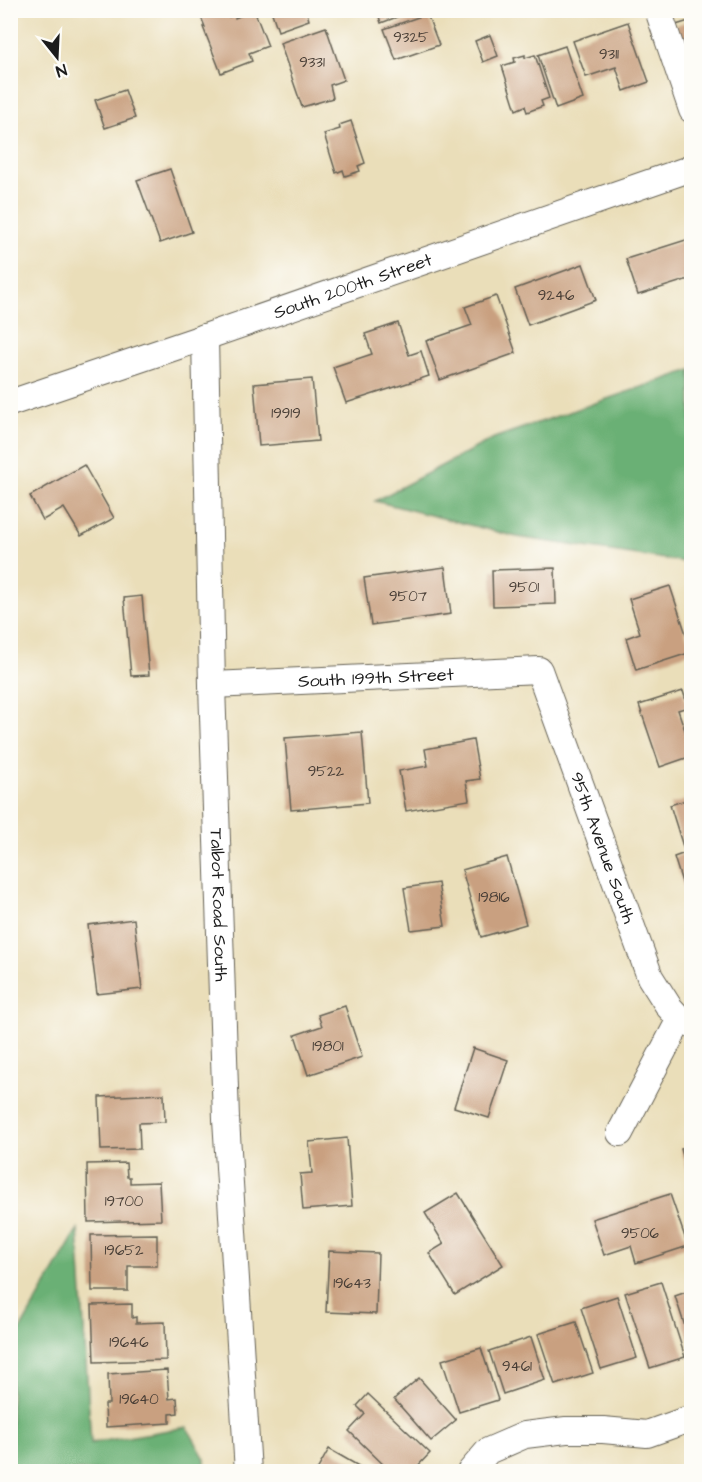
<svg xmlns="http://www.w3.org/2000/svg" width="702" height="1482" font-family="'Architects Daughter',sans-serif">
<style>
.forest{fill:#6bb074;stroke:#446648;stroke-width:1.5}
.building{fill:#c9a080}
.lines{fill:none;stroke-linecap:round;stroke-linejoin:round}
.minor-casing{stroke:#646053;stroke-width:28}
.minor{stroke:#fff;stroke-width:26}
.labels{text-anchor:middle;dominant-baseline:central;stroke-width:4.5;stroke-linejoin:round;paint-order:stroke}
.number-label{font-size:15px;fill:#473d35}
.street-label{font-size:18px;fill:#1c1c1c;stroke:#fdfcf7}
</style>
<rect width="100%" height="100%" fill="#fdfcf7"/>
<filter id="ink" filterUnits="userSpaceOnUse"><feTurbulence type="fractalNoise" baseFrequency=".0167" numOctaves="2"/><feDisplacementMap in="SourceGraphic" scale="12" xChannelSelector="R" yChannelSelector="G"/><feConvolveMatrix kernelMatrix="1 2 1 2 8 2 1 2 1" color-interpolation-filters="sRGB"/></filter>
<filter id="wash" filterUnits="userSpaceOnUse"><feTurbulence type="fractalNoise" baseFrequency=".008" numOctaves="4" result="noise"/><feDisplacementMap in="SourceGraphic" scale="24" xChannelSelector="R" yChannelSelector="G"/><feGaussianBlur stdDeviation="1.35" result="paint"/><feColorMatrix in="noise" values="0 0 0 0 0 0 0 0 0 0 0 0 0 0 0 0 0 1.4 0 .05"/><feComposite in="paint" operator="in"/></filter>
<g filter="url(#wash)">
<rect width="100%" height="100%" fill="#eadeb9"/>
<g class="forest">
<polygon points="691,370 691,563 517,537 375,501 494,438"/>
<polygon points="78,1229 91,1443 187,1427 205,1459 205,1471 11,1471 11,1346"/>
</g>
<g id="blocks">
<g class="building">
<polygon points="219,10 226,10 229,17 234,15 235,18 254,10 268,46 249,53 252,61 221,73 203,27 205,27 201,17"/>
<polygon points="271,10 306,10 309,20 278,31"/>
<polygon points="377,10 404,10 405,14 381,23"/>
<polygon points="427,14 439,45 396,60 384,29"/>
<polygon points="692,20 692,45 684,48 676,25"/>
<polygon points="628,22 649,82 624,91 616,67 586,77 573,41"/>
<polygon points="326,27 344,80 330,85 333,98 302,107 280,43"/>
<polygon points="490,35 498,56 483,62 475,41"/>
<polygon points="565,46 583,99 556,109 538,55"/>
<polygon points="525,55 525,58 535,55 549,98 541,101 543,106 527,112 525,106 516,110 502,66 515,62 514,58"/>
<polygon points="125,90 135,118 105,128 95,100"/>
<polygon points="351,121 365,163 358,166 360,171 345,176 343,170 336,173 324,134 340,129 339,125"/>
<polygon points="170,169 192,232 160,243 137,180"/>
<polygon points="692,238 692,278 638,295 626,259"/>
<polygon points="583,264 596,300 528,325 515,289"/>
<polygon points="496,296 516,353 440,380 426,341 472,325 465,307"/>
<polygon points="398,323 409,355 421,351 429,376 346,403 333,367 372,354 365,334"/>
<polygon points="312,379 318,441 259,446 254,384"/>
<polygon points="84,465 114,518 81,536 64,508 43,520 30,496"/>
<polygon points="445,567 451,614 371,625 364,578"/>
<polygon points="555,568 556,604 493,606 492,570"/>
<polygon points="670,586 692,652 636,670 626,638 640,633 629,599"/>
<polygon points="142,596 149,675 131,676 124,598"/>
<polygon points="683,691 688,707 678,710 692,751 692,756 660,767 639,705"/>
<polygon points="362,732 368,803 291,810 285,738"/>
<polygon points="473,740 480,779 466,781 469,800 406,811 399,771 428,766 425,749"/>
<polygon points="692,798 692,900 688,901 674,857 685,853 670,805"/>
<polygon points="507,857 526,924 481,937 462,870"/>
<polygon points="438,883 445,926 411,930 404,888"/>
<polygon points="134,919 142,989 97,994 88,925"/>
<polygon points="345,1006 362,1057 308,1075 295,1035 322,1026 318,1015"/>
<polygon points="473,1048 508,1060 489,1118 454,1107"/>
<polygon points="164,1094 165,1122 139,1123 140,1149 101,1150 99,1097"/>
<polygon points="347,1138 352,1206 303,1210 300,1174 312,1173 309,1142"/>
<polygon points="692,1146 692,1181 691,1182 681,1149"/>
<polygon points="126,1163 127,1177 130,1177 130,1183 159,1182 161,1220 88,1222 87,1164"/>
<polygon points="458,1193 503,1265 455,1295 429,1253 444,1244 425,1213"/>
<polygon points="670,1194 688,1246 636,1263 631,1246 604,1255 592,1219"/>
<polygon points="157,1234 157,1266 128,1266 128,1291 92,1291 91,1235"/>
<polygon points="329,1251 378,1253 376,1314 326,1312"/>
<polygon points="661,1282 685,1357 650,1368 625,1293"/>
<polygon points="692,1290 692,1345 691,1345 675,1296"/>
<polygon points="617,1296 637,1358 601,1369 581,1308"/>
<polygon points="132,1304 132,1318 136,1317 136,1323 165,1322 166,1360 94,1362 92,1305"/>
<polygon points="576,1322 593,1373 555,1385 538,1334"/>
<polygon points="531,1337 545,1380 503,1394 489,1351"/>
<polygon points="481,1348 498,1400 459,1412 442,1360"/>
<polygon points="167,1370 169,1399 177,1398 178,1413 170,1414 170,1423 106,1427 105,1404 109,1404 108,1374"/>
<polygon points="419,1378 456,1420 431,1441 394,1399"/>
<polygon points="368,1394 430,1453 412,1472 391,1472 349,1431 365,1414 357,1406"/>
<polygon points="329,1449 369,1472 316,1472"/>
</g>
</g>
</g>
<g filter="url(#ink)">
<use href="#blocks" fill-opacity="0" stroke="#646053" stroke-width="1.5"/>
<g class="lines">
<defs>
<g id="minor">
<polyline points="658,10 692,110"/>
<path id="s1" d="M205 337 212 685 226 1119 248 1472"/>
<path id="s2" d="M10 403 205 337 692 168"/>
<path id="s3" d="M212 685 539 670 650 977 669 1007 680 1019"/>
<polyline points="620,1133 680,1019 692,1025"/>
<polyline points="470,1472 488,1451 525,1435 566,1430 603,1430 647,1434 692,1418"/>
</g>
</defs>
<use href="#minor" class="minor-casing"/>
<use href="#minor" class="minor"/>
</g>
</g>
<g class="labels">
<g class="number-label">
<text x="411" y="37">9325</text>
<text x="609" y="54">9311</text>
<text x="312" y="62">9331</text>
<text x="556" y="295">9246</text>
<text x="286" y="413">19919</text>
<text x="524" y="587">9501</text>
<text x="408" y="596">9507</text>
<text x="326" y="771">9522</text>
<text x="494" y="897">19816</text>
<text x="328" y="1046">19801</text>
<text x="124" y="1201">19700</text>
<text x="640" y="1233">9506</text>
<text x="124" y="1250">19652</text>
<text x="352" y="1283">19643</text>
<text x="129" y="1342">19646</text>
<text x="517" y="1366">9461</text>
<text x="139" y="1399">19640</text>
</g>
<g class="street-label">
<text stroke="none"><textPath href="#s2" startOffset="362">South 200th Street</textPath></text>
<text stroke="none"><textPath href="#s3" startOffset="164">South 199th Street</textPath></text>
<text stroke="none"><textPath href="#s3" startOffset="516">95th Avenue South</textPath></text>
<text stroke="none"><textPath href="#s1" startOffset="568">Talbot Road South</textPath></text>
</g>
</g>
<rect width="702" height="1482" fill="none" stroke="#fdfcf7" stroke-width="36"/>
<g transform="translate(57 57) rotate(162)" stroke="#fdfcf7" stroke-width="4.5" paint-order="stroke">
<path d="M0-4.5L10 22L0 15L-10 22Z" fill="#1c1c1c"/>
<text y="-9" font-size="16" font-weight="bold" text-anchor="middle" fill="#1c1c1c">N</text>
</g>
</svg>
